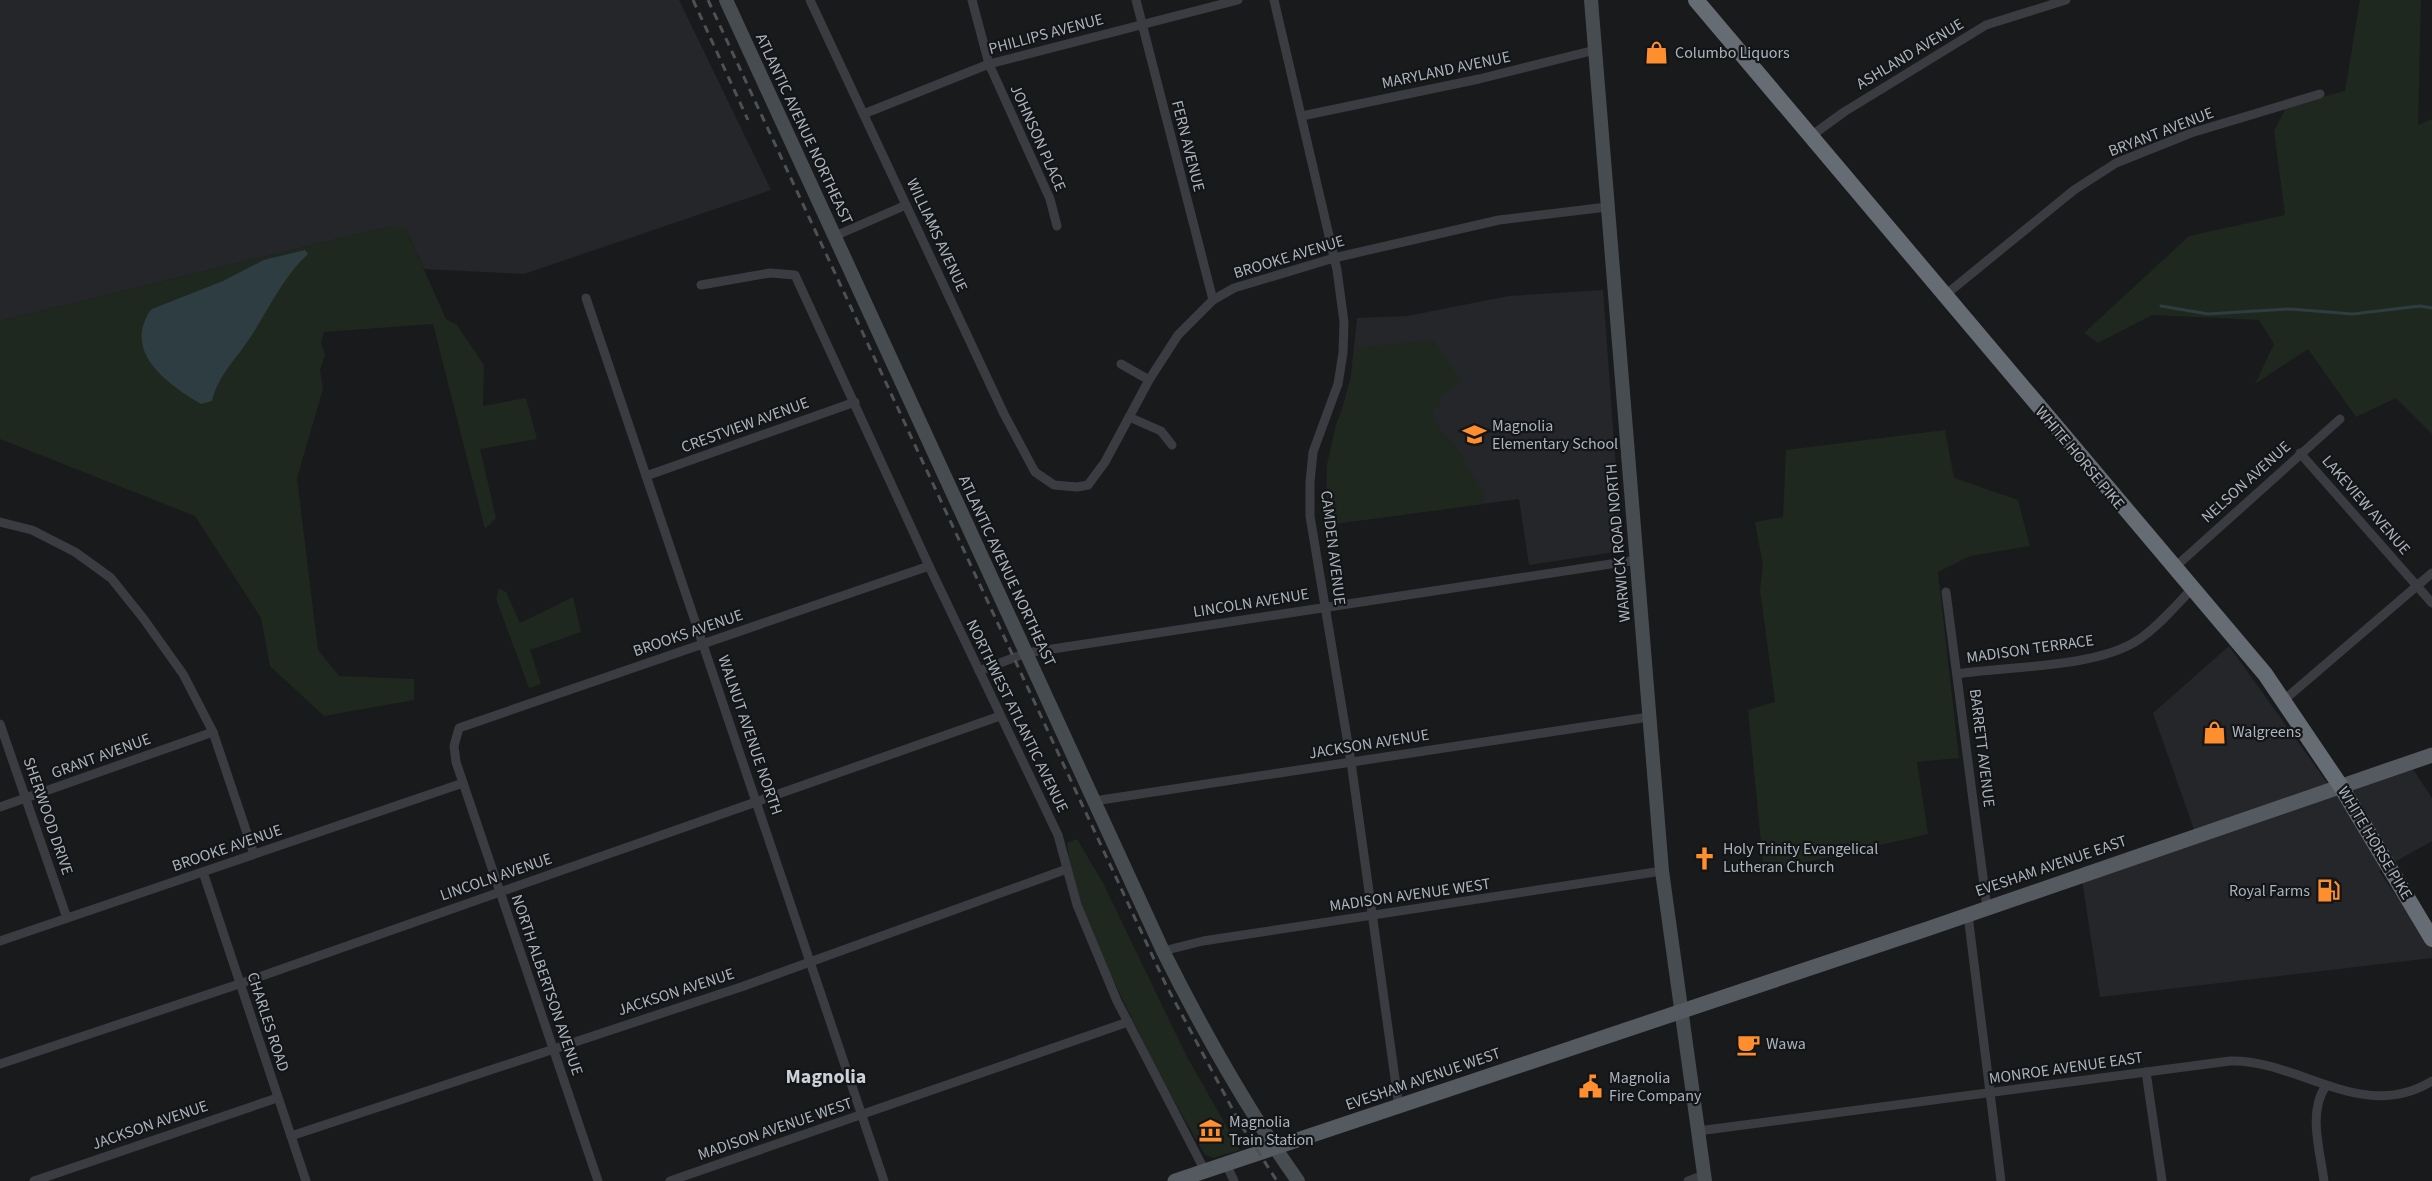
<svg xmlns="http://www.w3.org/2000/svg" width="2432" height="1181" font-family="'Source Sans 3',sans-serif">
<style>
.built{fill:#252629}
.green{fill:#1f281e}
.water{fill:#2d3d42}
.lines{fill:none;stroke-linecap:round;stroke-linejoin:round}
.stream{stroke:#2d3d42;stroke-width:3}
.street{stroke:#3a3c41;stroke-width:9}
.secondary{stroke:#474c51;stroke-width:14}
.primary{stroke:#555a61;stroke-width:15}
.highway{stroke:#656c73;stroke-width:16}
.rail{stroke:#4d5156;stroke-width:3;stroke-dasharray:8 6;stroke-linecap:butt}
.labels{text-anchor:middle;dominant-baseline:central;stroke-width:4.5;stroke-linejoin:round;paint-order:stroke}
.street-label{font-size:16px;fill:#aab4bd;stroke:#141517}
.poi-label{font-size:16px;fill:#aab4bd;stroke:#141517;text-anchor:start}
.quarter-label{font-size:20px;font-weight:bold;fill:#ccd2d8;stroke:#141517}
</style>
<rect width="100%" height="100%" fill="#191a1c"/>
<g class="built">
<polygon points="0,0 679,0 771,190 524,274 424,269 405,227 387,227 0,321"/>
<polygon points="1603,290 1622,551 1529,565 1519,499 1326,525 1327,465 1351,376 1357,318 1407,316 1509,296"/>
<polygon points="2229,646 2336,795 2413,769 2432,798 2432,841 2379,871 2432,948 2432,958 2100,997 2082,880 2198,841 2153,713"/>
</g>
<g class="green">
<polygon points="2360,0 2421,0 2418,125 2432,119 2432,434 2396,398 2356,417 2308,349 2255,384 2274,344 2259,320 2152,315 2098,343 2084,333 2189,236 2285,215 2274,131 2287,106 2345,91"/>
<polygon points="387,227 405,227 446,319 457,325 484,365 483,406 526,398 537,439 480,449 496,518 485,529 433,324 324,332 321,343 325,355 320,370 323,389 297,478 318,650 339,676 414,679 414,700 324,716 270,666 261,618 195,516 0,439 0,321"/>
<path d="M1434 340 1462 382 1438 398 1441 404 1433 409C1433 420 1445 437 1454 443L1483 491 1484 504 1326 525 1327 465 1336 424 1347 398 1356 348Z"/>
<polygon points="1945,430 1954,478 2018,500 2030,546 1970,556 1938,572 1959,758 1917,762 1928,834 1764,872 1748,710 1775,702 1760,590 1763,565 1755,522 1783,517 1786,450"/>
<polygon points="499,588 506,592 520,623 573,597 581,632 530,650 541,684 529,688 496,599"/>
<polygon points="1077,839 1103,883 1186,1055 1240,1150 1213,1158 1205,1155 1161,1078 1095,943 1072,877 1067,843"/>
</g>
<path class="water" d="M305 250 308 254C280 280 267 314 245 345 231 365 218 377 212 401L201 404C175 389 133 361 143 326 146 318 147 314 152 309L223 281 264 260Z"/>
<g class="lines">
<polyline class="stream" points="2161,306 2208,314 2290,309 2353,314 2420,306 2432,308"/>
<g class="street">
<polyline points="810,0 1004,414 1035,472 1054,485 1077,487 1088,485 1105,462 1149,380 1178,335 1213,300 1234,288 1334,258 1499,220 1607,207"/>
<polyline points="972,0 989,64 1050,199 1057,226"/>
<polyline points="1136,0 1213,300"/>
<polyline points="1274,0 1337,270 1344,322 1343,353 1338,384 1313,452 1310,482 1310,516 1351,762 1399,1107"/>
<polyline points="866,113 989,64 1238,0"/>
<polyline points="1302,116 1479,79 1595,50"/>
<polyline points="1811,136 1844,112 1986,25 2066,0"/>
<polyline points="835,236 906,205"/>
<polyline points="701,285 770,273 795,275 929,566 1058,835 1077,905 1117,1001 1205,1171"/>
<polyline points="1944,296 2074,190 2116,163 2191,133 2320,94"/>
<polyline points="586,298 884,1181"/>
<polyline points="1121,364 1149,380"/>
<polyline points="1129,417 1161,431 1172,445"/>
<polyline points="2300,453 2432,603"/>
<polyline points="646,476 855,402"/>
<polyline points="0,522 32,530 75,552 111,578 143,618 183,674 213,732 254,854"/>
<polyline points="2174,568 2340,419"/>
<polyline points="1946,592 1987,908"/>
<polyline points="979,671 1026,653 1637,560"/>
<path d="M1957 674C2009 666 2096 668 2138 640 2158 627 2175 606 2192 589"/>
<polyline points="2284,700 2432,573"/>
<polyline points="0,724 67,918"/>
<polyline points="1094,801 1649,717"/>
<polyline points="0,807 213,732"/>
<polyline points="203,872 306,1181"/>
<polyline points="1968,915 2001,1181"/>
<polyline points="0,941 463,783"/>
<polyline points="1163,951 1203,941 1662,871"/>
<polyline points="0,1064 239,984 1000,716"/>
<polyline points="2146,1072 2162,1181"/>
<path d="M1698 1131 2230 1061C2299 1059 2362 1124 2432 1081"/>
<polyline points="291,1136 741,987 1067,869"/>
<polyline points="1226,1164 1234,1181"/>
<polyline points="34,1181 277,1098"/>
<polyline points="598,1181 456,762 454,746 459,728 929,566"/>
<polyline points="670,1181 1128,1022"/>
<polyline points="1688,1181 1704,1175"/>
<path d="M2324 1181C2320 1150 2308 1114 2325 1087"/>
</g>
<g class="secondary">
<path d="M726 0 1163 951C1203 1031 1246 1108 1298 1181"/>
<polyline points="1591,0 1662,871 1705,1181"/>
</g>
<polyline class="primary" points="1175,1181 1930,928 2432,755"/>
<polyline class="highway" points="1696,0 2265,674 2340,785 2432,939"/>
<g class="rail">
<polyline points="693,0 748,120"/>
<polyline points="708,0 1166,985 1241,1125 1277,1181"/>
</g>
</g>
<defs>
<symbol id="shop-bare" viewBox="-9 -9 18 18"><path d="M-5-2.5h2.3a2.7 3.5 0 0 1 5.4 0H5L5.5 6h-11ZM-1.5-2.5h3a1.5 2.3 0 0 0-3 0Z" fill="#ff8f2e" stroke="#141517" stroke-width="2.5" paint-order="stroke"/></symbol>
<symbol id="school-bare" viewBox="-9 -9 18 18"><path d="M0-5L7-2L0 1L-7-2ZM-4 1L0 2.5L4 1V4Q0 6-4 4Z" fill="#ff8f2e" stroke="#141517" stroke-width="2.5" paint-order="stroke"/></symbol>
<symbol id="church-bare" viewBox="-9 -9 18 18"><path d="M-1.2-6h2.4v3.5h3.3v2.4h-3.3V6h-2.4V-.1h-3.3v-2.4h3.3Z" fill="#ff8f2e" stroke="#141517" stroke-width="2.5" paint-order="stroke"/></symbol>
<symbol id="fuel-bare" viewBox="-9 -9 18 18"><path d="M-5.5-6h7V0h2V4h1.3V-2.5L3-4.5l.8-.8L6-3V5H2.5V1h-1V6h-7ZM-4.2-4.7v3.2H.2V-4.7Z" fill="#ff8f2e" stroke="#141517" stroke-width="2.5" paint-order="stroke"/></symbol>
<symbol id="cafe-bare" viewBox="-9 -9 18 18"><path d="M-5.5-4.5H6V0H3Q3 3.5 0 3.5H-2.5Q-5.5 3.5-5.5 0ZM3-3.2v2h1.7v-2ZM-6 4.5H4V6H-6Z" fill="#ff8f2e" stroke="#141517" stroke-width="2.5" paint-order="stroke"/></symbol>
<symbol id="civic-bare" viewBox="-9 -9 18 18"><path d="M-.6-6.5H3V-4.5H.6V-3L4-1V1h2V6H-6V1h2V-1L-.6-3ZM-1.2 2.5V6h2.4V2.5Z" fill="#ff8f2e" stroke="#141517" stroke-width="2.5" paint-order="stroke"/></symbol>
<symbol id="museum-bare" viewBox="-9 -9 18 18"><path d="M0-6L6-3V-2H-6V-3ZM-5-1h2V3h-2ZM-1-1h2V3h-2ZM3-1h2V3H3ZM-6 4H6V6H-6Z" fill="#ff8f2e" stroke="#141517" stroke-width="2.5" paint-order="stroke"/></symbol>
</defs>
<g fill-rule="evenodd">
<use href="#shop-bare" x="1640" y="36" width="33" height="33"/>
<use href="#school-bare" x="1458" y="418" width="33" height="33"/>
<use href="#shop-bare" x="2198" y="716" width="33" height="33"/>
<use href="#church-bare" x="1688" y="842" width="33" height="33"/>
<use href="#fuel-bare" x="2312" y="874" width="33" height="33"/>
<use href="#cafe-bare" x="1732" y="1028" width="33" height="33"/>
<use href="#civic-bare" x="1574" y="1070" width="33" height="33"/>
<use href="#museum-bare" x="1194" y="1114" width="33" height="33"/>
</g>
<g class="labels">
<g class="street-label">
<text transform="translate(1046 34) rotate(-15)">PHILLIPS AVENUE</text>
<text transform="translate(1910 54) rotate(-31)">ASHLAND AVENUE</text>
<text transform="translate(1446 70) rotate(-12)">MARYLAND AVENUE</text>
<text transform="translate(804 129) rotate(65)">ATLANTIC AVENUE NORTHEAST</text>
<text transform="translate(2161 132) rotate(-21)">BRYANT AVENUE</text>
<text transform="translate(1038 138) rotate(66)">JOHNSON PLACE</text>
<text transform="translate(1188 146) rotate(76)">FERN AVENUE</text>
<text transform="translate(937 235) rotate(65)">WILLIAMS AVENUE</text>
<text transform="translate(1289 257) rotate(-17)">BROOKE AVENUE</text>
<text transform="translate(745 425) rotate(-20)">CRESTVIEW AVENUE</text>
<text transform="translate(2080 458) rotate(50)">WHITE HORSE PIKE</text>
<text transform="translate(2246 482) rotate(-42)">NELSON AVENUE</text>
<text transform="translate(2366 505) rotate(49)">LAKEVIEW AVENUE</text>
<text transform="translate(1618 543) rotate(-95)">WARWICK ROAD NORTH</text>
<text transform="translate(1333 548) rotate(83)">CAMDEN AVENUE</text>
<text transform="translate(1007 571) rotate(65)">ATLANTIC AVENUE NORTHEAST</text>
<text transform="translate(1251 603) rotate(-9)">LINCOLN AVENUE</text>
<text transform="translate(688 633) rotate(-19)">BROOKS AVENUE</text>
<text transform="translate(2030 649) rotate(-8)">MADISON TERRACE</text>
<text transform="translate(1017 716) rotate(64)">NORTHWEST ATLANTIC AVENUE</text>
<text transform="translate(750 735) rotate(71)">WALNUT AVENUE NORTH</text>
<text transform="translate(1369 744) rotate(-9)">JACKSON AVENUE</text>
<text transform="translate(1982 748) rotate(83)">BARRETT AVENUE</text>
<text transform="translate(101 756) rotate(-20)">GRANT AVENUE</text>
<text transform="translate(48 816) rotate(71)">SHERWOOD DRIVE</text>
<text transform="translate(2375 843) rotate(59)">WHITE HORSE PIKE</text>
<text transform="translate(227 848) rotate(-19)">BROOKE AVENUE</text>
<text transform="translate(2051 866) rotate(-19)">EVESHAM AVENUE EAST</text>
<text transform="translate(496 877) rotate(-19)">LINCOLN AVENUE</text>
<text transform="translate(1410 895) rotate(-8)">MADISON AVENUE WEST</text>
<text transform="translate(547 985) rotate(71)">NORTH ALBERTSON AVENUE</text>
<text transform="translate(676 992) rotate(-18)">JACKSON AVENUE</text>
<text transform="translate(268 1022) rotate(72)">CHARLES ROAD</text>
<text transform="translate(2066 1068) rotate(-8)">MONROE AVENUE EAST</text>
<text transform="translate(1423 1079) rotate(-19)">EVESHAM AVENUE WEST</text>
<text transform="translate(150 1125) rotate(-19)">JACKSON AVENUE</text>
<text transform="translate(775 1129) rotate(-19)">MADISON AVENUE WEST</text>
</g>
<g class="poi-label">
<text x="1675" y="53">Columbo Liquors</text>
<text x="1492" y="426">Magnolia<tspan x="1492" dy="18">Elementary School</tspan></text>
<text x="2232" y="732">Walgreens</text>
<text x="1723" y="849">Holy Trinity Evangelical<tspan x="1723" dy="18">Lutheran Church</tspan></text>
<text x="2310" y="891" text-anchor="end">Royal Farms</text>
<text x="1766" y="1044">Wawa</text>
<text x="1609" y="1078">Magnolia<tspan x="1609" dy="18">Fire Company</tspan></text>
<text x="1229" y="1122">Magnolia<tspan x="1229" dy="18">Train Station</tspan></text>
</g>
<g class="quarter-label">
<text x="826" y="1077">Magnolia</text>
</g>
</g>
</svg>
